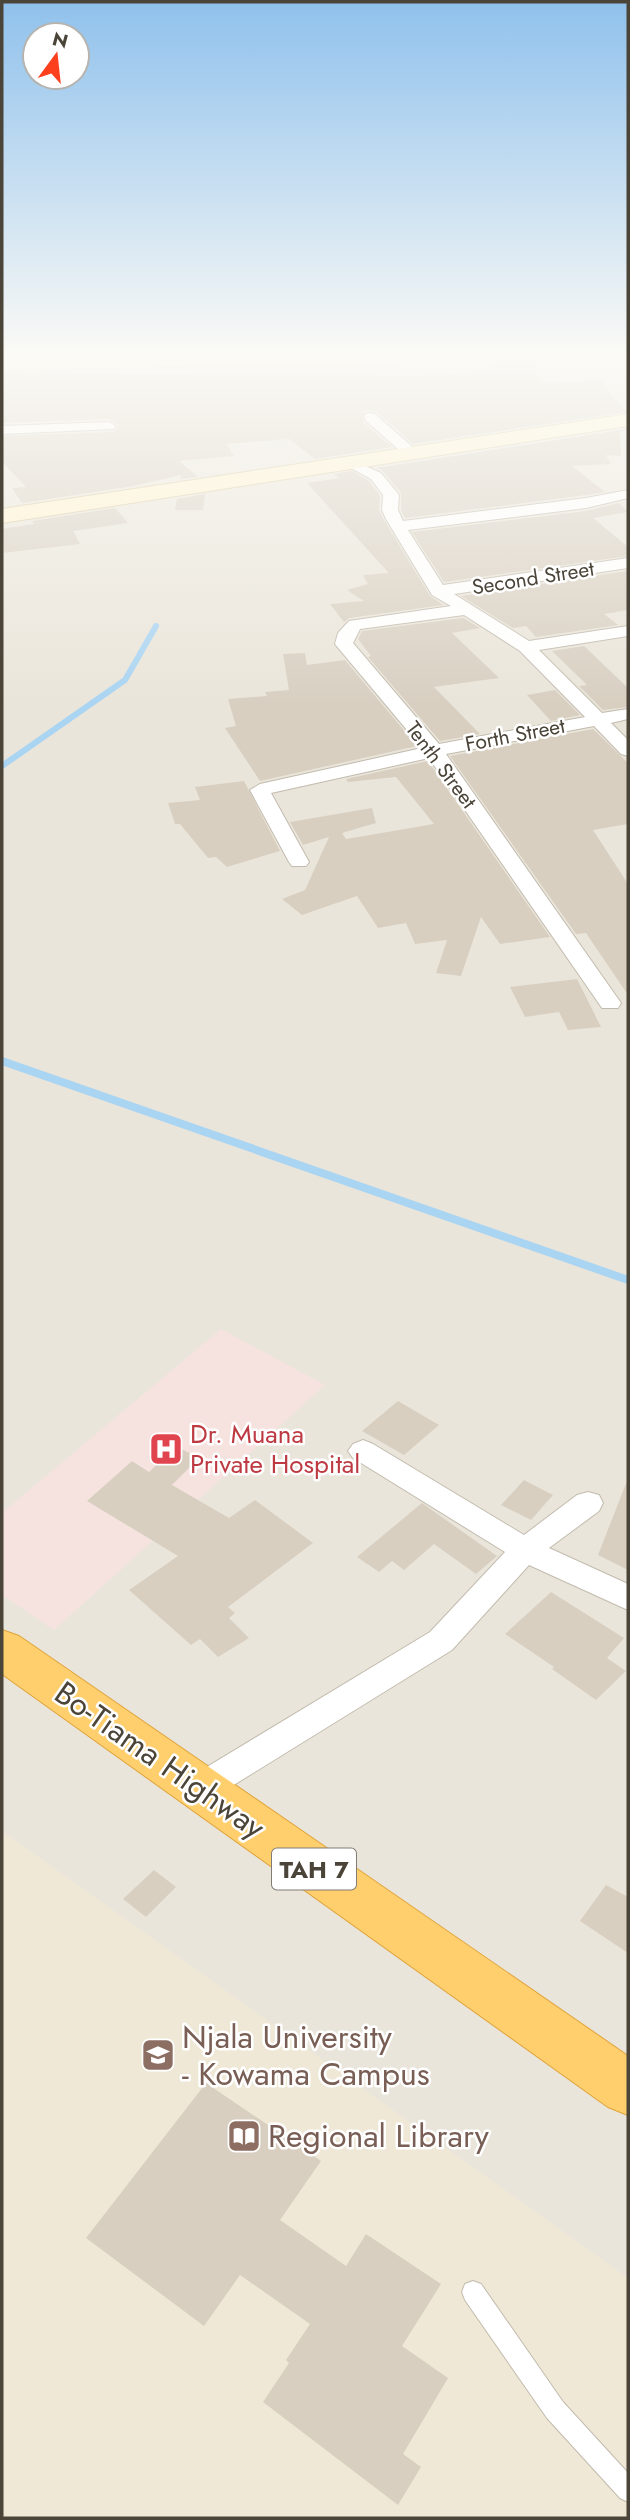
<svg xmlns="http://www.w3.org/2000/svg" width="630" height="2520" font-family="Jost,sans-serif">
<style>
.residential{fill:#eae5da}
.education{fill:#efe8d6}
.medical{fill:#f6e3e0}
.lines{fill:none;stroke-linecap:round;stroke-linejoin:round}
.stream-far1{stroke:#a9d4f2;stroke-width:6}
.stream{stroke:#a9d4f2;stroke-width:8}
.building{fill:#d8cfc1}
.lane-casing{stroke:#c2bbae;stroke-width:2}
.street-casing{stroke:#c2bbae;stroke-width:2}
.secondary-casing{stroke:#d6c79b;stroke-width:2}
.highway-casing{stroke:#e0a43c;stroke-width:2}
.lane{fill:#fff;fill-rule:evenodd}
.street{fill:#fff;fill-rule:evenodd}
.secondary{fill:#fff3cd;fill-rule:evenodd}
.highway{fill:#ffcf6e;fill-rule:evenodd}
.labels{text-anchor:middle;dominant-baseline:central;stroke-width:5;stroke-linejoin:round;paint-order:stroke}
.far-street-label{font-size:21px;fill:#4b4439;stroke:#fff}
.shield{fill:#fff;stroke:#817c74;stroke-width:2}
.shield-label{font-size:24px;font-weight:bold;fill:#4b4439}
.health-label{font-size:26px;fill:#be3a42;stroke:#fff;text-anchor:start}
.near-street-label{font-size:32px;fill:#4b4439;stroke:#fff}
.near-education-label{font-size:32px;fill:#785e54;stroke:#fff;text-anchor:start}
</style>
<rect width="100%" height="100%" fill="#f6f3ec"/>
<rect class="residential" x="2" y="353" width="626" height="2165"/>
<polygon class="education" points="2,1831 628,2278 628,2518 2,2518"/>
<polygon class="medical" points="221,1329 325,1385 54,1630 2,1595 2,1513"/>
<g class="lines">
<polyline class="stream-far1" points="2,766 125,680 156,626"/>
<polyline class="stream" points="2,1061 628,1280"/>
</g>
<g class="building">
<polygon points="530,363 543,383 600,380 626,412 413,444 377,412 369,410 363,412 363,422 392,447 315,459 289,439 227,444 234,456 179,461 198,477 180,479 181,475 133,486 22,503 12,488 26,487 2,462 2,436 114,432 119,425 109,419 2,423 2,373 416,376 493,372 492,364"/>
<polygon points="628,429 620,432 621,456 606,455 611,464 572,466 605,492 586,495 405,518 401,510 401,493 383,471 376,468"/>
<polygon points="352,471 369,481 380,496 379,510 384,520 430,596 443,605 349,618 344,622 330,604 364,601 347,590 368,584 363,575 389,573 307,483 340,478 334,474"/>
<polygon points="205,494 203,510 175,510 177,499"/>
<polygon points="619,503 628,512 593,518 628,547 628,556 444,582 412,532 586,511"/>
<polygon points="115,508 128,523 73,531 80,544 2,553 2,529 34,524 32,521"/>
<polygon points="628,571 628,610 604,614 618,625 536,637 526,626 513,628 461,596"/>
<polygon points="463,618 480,628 452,633 499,678 434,687 480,734 440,741 368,657 371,656 358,639 362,631"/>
<polygon points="584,646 628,688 628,707 603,710 579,686 587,685 552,651"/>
<polygon points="305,653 307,665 345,660 417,746 260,781 225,728 236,726 228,699 267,696 265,692 289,690 283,654"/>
<polygon points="555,690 580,715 551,721 527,695"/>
<polygon points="593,729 628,763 628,824 593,830 628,884 628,995 586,933 576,934 450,756"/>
<polygon points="428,761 550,937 500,944 481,917 461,976 436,973 447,940 415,944 406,923 378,928 357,896 302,915 282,899 305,890 329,837 303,845 290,822 372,808 376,823 342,833 346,839 434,824 396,777 348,782 346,779"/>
<polygon points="244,781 280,851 227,867 216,857 208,858 180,824 175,824 168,803 200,800 195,787"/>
<polygon points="577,979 601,1027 568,1030 559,1012 525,1017 510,987"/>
<polygon points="398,1401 439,1425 404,1455 362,1431"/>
<polygon points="176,1446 199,1458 172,1485 229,1518 255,1500 313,1543 228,1607 235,1613 229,1618 249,1638 218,1657 200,1639 191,1645 129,1590 178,1556 87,1501 132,1461 149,1472"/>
<polygon points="524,1480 553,1495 531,1520 501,1505"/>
<polygon points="627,1481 628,1482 628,1570 598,1555"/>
<polygon points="422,1503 429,1508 497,1556 476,1574 434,1544 404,1570 392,1561 379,1572 357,1557"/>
<polygon points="551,1592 624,1638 607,1658 626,1671 596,1700 552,1669 554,1667 505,1634"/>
<polygon points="154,1870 176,1887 146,1917 123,1899"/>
<polygon points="606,1885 628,1897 628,1953 580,1921"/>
<polygon points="206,2083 321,2161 280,2220 346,2266 366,2234 441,2284 402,2346 448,2378 403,2454 421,2467 398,2505 263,2402 289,2363 286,2360 310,2324 240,2275 204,2326 86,2238"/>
</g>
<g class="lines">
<defs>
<polygon id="lane" points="473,2281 481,2284 563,2402 628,2473 628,2502 620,2498 547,2418 465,2300 462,2292 465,2284"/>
<g id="street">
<polygon points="370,413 375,414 416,450 418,453 416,456 406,456 365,420 365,414"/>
<polygon points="109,422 116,426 114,429 2,434 2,426"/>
<path d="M349 459 381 473 399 495 398 510 403 521 586 498 628 490V498L586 508 408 530 443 585 628 558V568L454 594 529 641 628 626V636L539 650 602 713 628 709V719L611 723 628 740V756L621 754 594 726 446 754 621 1003 618 1008H602L429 758 271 793 309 862 306 866H292L289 862 250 790 260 784 422 748 335 644 338 633 349 621 451 606 432 595 386 519 382 510 383 495 371 479 342 463ZM464 615 520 651 585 717 439 744 353 643 360 629Z"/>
<polygon points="363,1440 373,1444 524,1535 577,1495 588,1492 599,1495 603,1503 599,1511 549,1548 628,1584 628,1610 529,1565 452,1650 211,1799 199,1803 187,1799 182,1789 187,1779 430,1632 505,1552 353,1458 348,1451 353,1444"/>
</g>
<g id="secondary">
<polygon points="310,353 628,353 628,359 2,370 2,358"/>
<polygon points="628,414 628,426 2,523 2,509"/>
</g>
<polygon id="highway" points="2,1630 19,1636 628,2056 628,2115 608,2107 2,1674"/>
</defs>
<use href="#lane" class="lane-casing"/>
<use href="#street" class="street-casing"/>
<use href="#secondary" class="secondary-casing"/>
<use href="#highway" class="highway-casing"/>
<use href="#lane" class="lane"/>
<use href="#street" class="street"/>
<use href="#secondary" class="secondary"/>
<use href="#highway" class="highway"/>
</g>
<linearGradient id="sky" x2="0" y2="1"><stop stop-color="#8fc1ec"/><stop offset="0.5" stop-color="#fbfaf6"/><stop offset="1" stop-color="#fbfaf6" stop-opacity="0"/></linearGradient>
<rect width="630" height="706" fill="url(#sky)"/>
<defs>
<symbol id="hospital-square" viewBox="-11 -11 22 22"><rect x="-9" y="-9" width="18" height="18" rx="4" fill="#e0444e" stroke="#fff"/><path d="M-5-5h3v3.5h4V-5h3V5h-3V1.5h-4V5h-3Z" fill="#fff"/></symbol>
<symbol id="university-square" viewBox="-11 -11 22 22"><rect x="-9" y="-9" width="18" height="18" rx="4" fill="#8d6e63" stroke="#fff"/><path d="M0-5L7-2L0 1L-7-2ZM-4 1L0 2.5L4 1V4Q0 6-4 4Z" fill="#fff"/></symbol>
<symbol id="library-square" viewBox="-11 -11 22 22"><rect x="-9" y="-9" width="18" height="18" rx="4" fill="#8d6e63" stroke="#fff"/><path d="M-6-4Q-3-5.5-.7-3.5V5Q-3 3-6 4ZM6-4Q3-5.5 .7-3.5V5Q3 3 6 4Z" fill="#fff"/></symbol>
</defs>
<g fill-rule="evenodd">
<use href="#hospital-square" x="147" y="1430" width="38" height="38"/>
<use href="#university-square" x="139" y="2036" width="38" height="38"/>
<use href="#library-square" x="225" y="2117" width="38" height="38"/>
</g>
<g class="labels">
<g class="far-street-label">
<text transform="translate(533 578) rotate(-9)">Second Street</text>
<text transform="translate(515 735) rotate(-11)">Forth Street</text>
<text transform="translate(441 765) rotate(53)">Tenth Street</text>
</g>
<rect class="shield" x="272" y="1848.5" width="84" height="41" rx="5"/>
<g class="shield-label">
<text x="314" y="1869">TAH 7</text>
</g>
<g class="health-label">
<text x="190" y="1434">Dr. Muana<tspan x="190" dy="30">Private Hospital</tspan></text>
</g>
<g class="near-street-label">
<text transform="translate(160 1760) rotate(35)">Bo-Tiama Highway</text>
</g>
<g class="near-education-label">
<text x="182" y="2037">Njala University<tspan x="182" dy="37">- Kowama Campus</tspan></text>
<text x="268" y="2136">Regional Library</text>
</g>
</g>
<rect width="630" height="2520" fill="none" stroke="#4b4439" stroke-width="7"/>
<g transform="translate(56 56) rotate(15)"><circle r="33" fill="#ffffff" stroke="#b7b4b0" stroke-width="2"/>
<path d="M0-5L12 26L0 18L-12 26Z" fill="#fc3f1d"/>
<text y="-10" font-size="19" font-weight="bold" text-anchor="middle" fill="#4b4439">N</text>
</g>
</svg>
